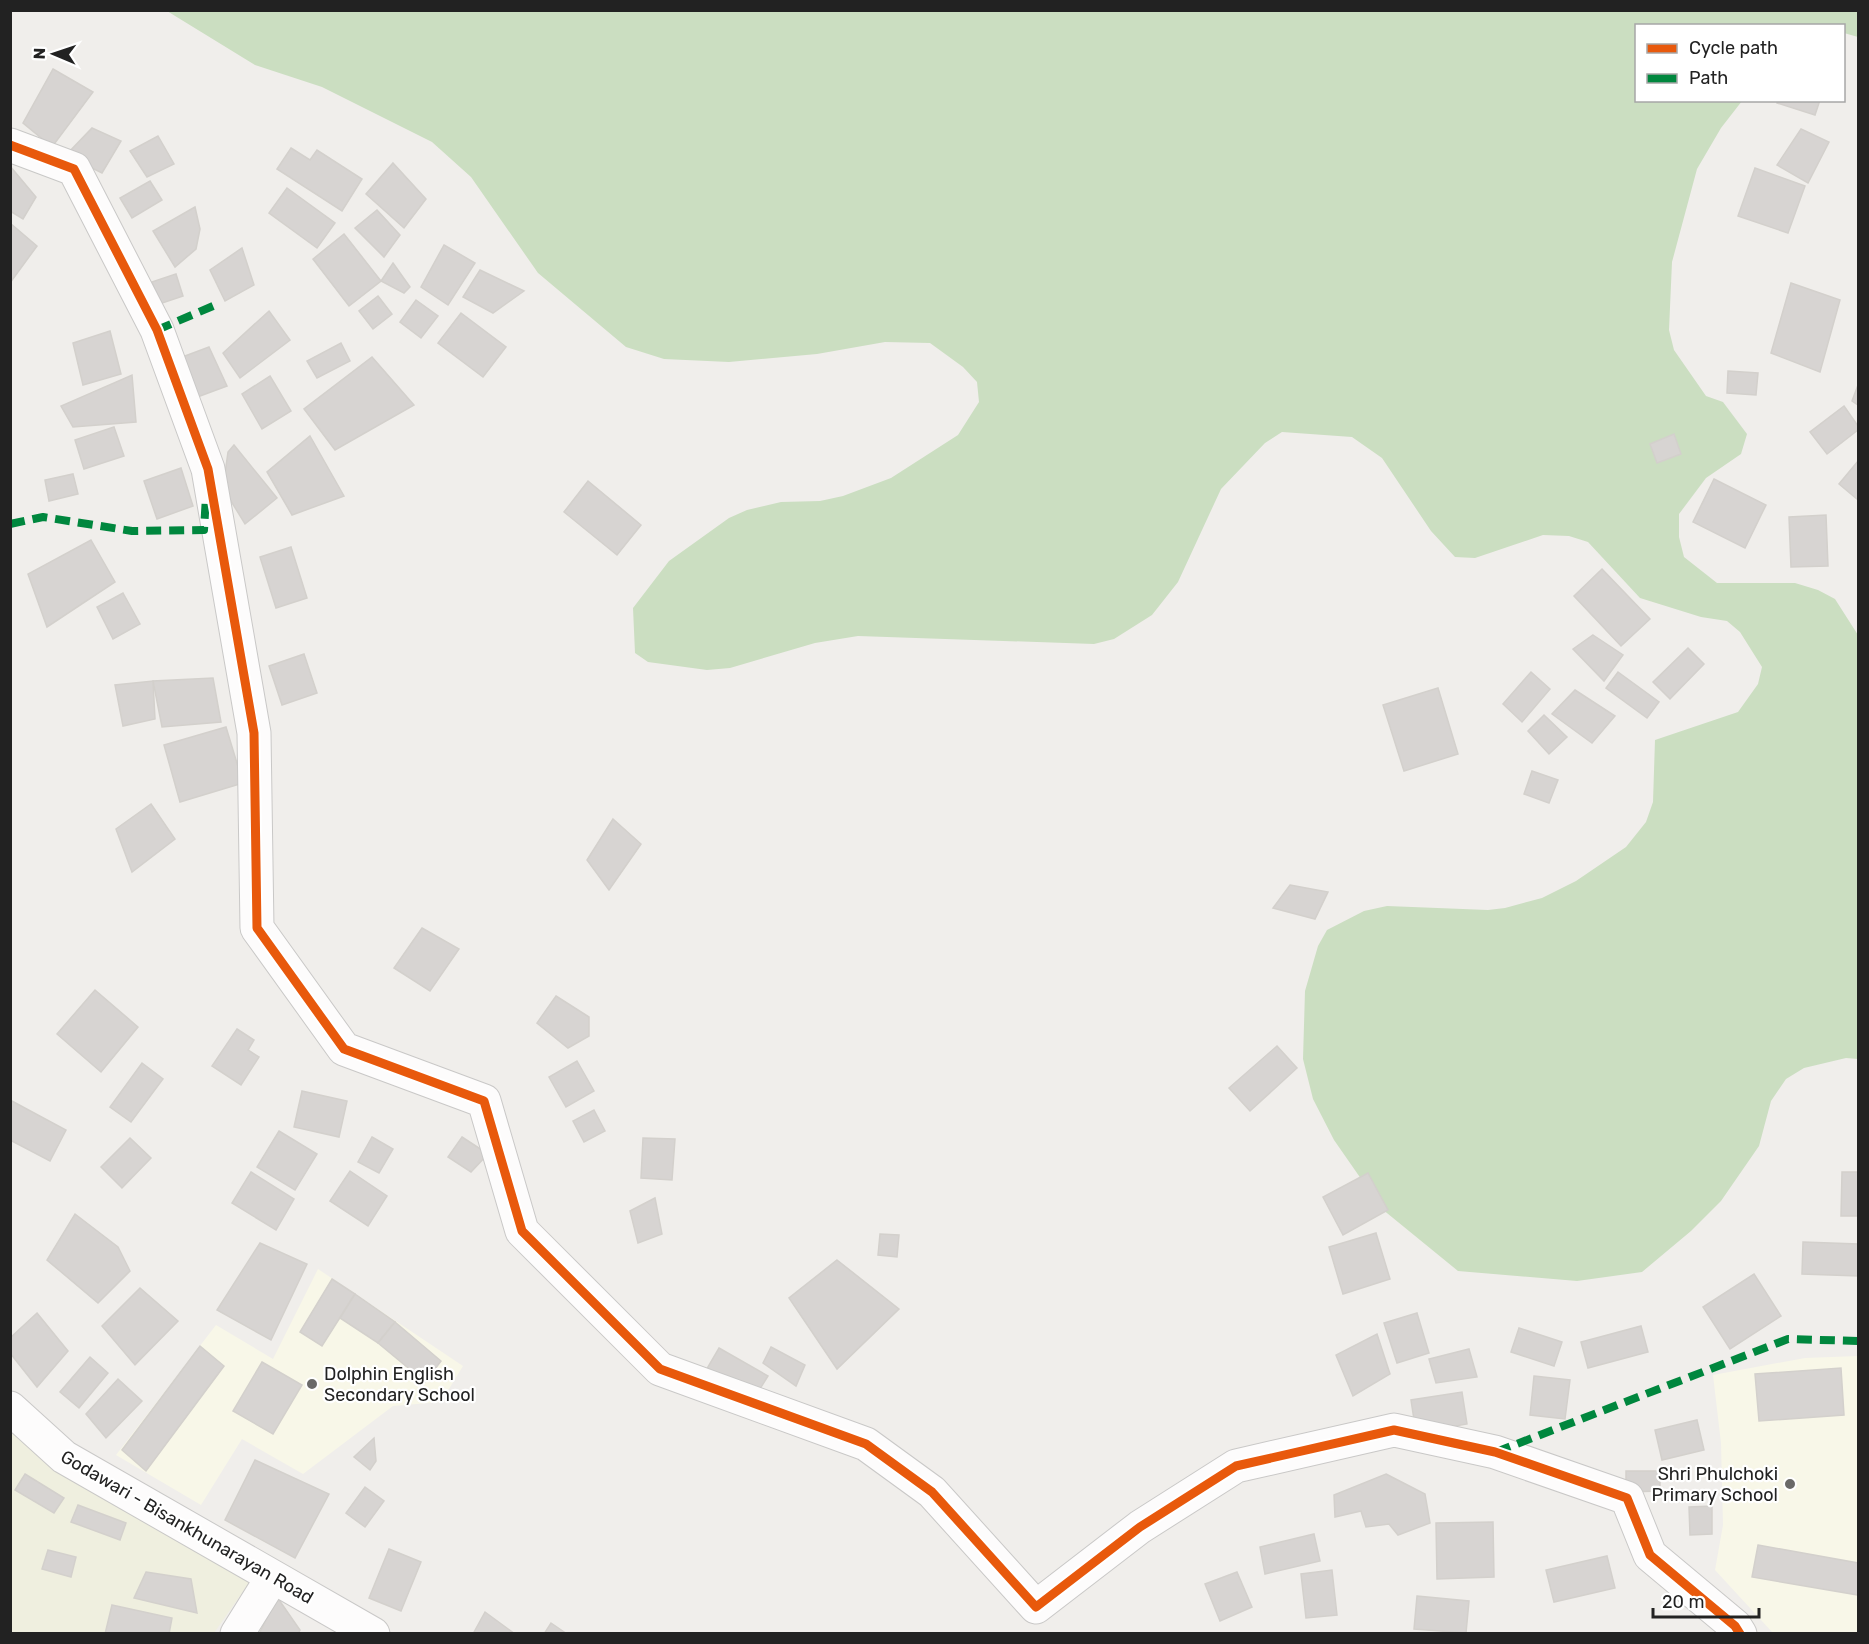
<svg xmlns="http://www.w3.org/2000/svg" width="1869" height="1644" font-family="Rubik,sans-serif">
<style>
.education{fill:#f8f7e8}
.farmland{fill:#efefdf}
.forest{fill:#cbdec1}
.building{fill:#d7d4d2;stroke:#d3d0cc;stroke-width:1.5}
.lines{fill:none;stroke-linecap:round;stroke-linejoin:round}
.minor-casing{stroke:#c9c8c7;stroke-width:35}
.minor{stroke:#fdfcfc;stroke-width:33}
.quiet{stroke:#00873e;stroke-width:8;stroke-dasharray:15 8;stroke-linecap:butt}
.cycleway-casing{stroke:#fff;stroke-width:13}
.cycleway{stroke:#e8590c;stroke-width:9}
.poi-dot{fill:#6a6968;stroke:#fff;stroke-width:2}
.labels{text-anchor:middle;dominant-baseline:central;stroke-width:4.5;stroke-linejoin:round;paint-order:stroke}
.poi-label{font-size:18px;fill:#222;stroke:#fff;text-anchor:start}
.street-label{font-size:18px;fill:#222;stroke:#fff}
</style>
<rect width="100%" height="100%" fill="#f0eeeb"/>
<g class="education">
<polygon points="318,1269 463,1366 441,1402 393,1406 303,1474 242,1439 201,1505 116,1455 216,1325 273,1359"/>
<polygon points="1858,1356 1858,1633 1773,1633 1715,1570 1723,1525 1721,1443 1713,1375 1805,1358"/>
</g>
<polygon class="farmland" points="11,1429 256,1573 214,1633 11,1634"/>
<polygon class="forest" points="167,11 1858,11 1858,37 1844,33 1844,26 1636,26 1636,100 1742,101 1721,128 1697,169 1672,262 1669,330 1674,350 1706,396 1723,402 1747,434 1741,454 1706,478 1679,514 1679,537 1684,557 1717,583 1795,583 1818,590 1835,599 1858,635 1858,1059 1846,1058 1804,1068 1786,1079 1771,1101 1759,1146 1721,1201 1691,1231 1642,1272 1577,1281 1458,1271 1382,1209 1334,1140 1313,1099 1303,1059 1305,991 1318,946 1327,930 1364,911 1387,906 1488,910 1505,908 1542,898 1576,881 1626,847 1646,822 1653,802 1655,740 1738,712 1758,684 1762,667 1740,632 1727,621 1701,617 1640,598 1588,542 1569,536 1543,535 1475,558 1455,557 1431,531 1382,458 1352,437 1282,432 1265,443 1221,489 1178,582 1152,615 1114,639 1094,644 858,636 815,643 730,668 707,670 648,662 635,653 633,608 669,561 729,518 747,510 781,502 820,501 843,496 891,478 958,435 979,402 977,382 963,367 930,343 885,342 817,354 729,362 664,359 626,347 538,273 471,177 432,142 322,87 255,65"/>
<g class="building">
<polygon points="53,69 93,92 52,147 23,123"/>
<polygon points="1778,100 1820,100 1815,115 1777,103"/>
<polygon points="92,128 121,141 102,173 66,155"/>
<polygon points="1801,129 1829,142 1808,183 1777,165"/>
<polygon points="158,136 174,164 147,177 130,151"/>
<polygon points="291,148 310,160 317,150 362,179 342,211 277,169"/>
<polygon points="393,163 426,199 404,228 366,194"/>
<polygon points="10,166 36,197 23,219 10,211"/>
<polygon points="1755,168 1805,186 1788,233 1738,216"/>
<polygon points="150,181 162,200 132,218 120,198"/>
<polygon points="287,188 335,223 317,248 269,213"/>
<polygon points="195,207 200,229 196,249 175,267 153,231"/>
<polygon points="377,210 400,235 384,257 355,228"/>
<polygon points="10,223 37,246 10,283"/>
<polygon points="344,234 381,281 349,306 313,259"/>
<polygon points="444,245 475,263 448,305 421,287"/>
<polygon points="242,248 254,285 225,301 210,270"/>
<polygon points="393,263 410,287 404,293 381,281"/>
<polygon points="480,270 524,291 493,313 463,297"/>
<polygon points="176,274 183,296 159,304 152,282"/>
<polygon points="1791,283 1840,300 1820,372 1771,353"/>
<polygon points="378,296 392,314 373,329 359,311"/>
<polygon points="416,300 438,316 421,338 400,322"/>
<polygon points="269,311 290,340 240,378 223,353"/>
<polygon points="461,313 506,347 483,377 438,343"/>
<polygon points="110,331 121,374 83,385 73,343"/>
<polygon points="341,343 350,361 317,378 307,361"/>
<polygon points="209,347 227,386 192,399 177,359"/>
<polygon points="372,357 414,405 335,450 304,409"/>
<polygon points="1728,371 1758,373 1756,395 1727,393"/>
<polygon points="132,375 136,422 73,427 61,406"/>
<polygon points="270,376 291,411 262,429 242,394"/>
<polygon points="1858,385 1858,405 1852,401"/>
<polygon points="1844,406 1858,426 1858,430 1827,454 1810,432"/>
<polygon points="114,427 124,456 84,469 75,440"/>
<polygon points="1674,434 1681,454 1657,463 1650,444"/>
<polygon points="310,436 344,496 292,515 267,472"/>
<polygon points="234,445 277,498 245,524 223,488 228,452"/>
<polygon points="1858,461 1858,500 1839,484"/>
<polygon points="181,468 193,506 157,519 144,481"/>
<polygon points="73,474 78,494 49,501 45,480"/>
<polygon points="1714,479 1766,505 1745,548 1693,522"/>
<polygon points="588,481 641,525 617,555 564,512"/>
<polygon points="1826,515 1828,566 1791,567 1789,517"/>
<polygon points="91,540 115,582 47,627 28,574"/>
<polygon points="291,547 307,598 276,608 260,557"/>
<polygon points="1602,569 1650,619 1621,646 1574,596"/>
<polygon points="123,593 140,624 113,639 97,607"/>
<polygon points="1593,635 1623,655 1604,681 1573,649"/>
<polygon points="1688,648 1704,664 1670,699 1653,682"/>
<polygon points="304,654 317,693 282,705 269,666"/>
<polygon points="1531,672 1550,689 1522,722 1503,704"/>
<polygon points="1618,672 1659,702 1647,718 1606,688"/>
<polygon points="213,678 221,722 162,727 153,681"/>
<polygon points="153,681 155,719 123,726 115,685"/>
<polygon points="1438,688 1458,754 1404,771 1383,705"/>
<polygon points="1575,690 1615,716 1592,743 1552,714"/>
<polygon points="1544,715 1567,737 1549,754 1528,731"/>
<polygon points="226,727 243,783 180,802 164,745"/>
<polygon points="1532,771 1558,780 1549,803 1524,794"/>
<polygon points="151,804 175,839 132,872 116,829"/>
<polygon points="613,819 641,844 609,890 587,860"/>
<polygon points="1290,885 1328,892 1315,919 1273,908"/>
<polygon points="422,928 459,949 430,991 394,968"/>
<polygon points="95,990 138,1027 101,1072 57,1034"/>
<polygon points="556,996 589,1017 589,1036 568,1048 537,1023"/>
<polygon points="237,1029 254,1040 248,1050 259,1057 241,1085 212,1066"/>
<polygon points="1277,1046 1297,1068 1250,1111 1229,1088"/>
<polygon points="577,1061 594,1091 566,1107 549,1077"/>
<polygon points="142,1063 163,1079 131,1122 110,1107"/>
<polygon points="302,1091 347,1101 339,1137 294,1127"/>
<polygon points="10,1100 66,1130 50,1161 10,1140"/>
<polygon points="594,1110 605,1131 584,1142 573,1121"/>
<polygon points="279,1131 317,1154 295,1190 257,1167"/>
<polygon points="372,1137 393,1149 379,1173 358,1162"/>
<polygon points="462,1137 488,1154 471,1172 448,1157"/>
<polygon points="130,1138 151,1158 122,1188 101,1167"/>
<polygon points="643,1138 675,1139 672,1180 641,1178"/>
<polygon points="350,1171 387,1196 368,1226 330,1201"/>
<polygon points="251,1172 294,1199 276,1230 232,1203"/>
<polygon points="1842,1172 1858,1172 1858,1216 1841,1216"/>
<polygon points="1368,1173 1388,1210 1343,1235 1323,1197"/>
<polygon points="655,1198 662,1234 638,1243 630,1211"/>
<polygon points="75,1214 118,1247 130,1271 98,1303 47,1260"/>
<polygon points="1376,1233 1390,1279 1343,1294 1329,1247"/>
<polygon points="880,1234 899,1235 897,1257 878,1255"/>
<polygon points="1803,1242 1858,1244 1858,1276 1802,1274"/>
<polygon points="260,1243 307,1264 271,1340 217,1310"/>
<polygon points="837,1260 899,1309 837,1369 789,1298"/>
<polygon points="1754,1274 1781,1316 1730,1349 1703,1307"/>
<polygon points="332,1279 355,1294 322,1346 300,1332"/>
<polygon points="140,1288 178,1321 135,1365 102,1326"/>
<polygon points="355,1294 395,1322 378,1343 340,1318"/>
<polygon points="37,1313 68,1351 37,1387 10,1353 10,1338"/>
<polygon points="1417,1313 1429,1353 1397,1363 1384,1323"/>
<polygon points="395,1322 441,1361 425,1382 378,1343"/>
<polygon points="1641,1326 1648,1352 1588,1368 1581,1342"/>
<polygon points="1519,1328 1562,1342 1554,1366 1511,1352"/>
<polygon points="1377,1334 1390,1374 1353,1396 1336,1355"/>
<polygon points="200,1346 224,1366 146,1471 122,1450"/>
<polygon points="771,1347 805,1365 796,1386 763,1363"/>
<polygon points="719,1348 768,1376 753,1400 705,1372"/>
<polygon points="1469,1349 1477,1377 1436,1383 1429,1359"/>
<polygon points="90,1357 108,1373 79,1408 60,1392"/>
<polygon points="262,1362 302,1385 273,1434 233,1411"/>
<polygon points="1841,1368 1844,1415 1759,1421 1755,1374"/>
<polygon points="1534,1376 1570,1380 1565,1419 1530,1415"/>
<polygon points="118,1379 142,1401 106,1438 86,1414"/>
<polygon points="1462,1392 1467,1424 1416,1433 1411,1400"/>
<polygon points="1697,1420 1704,1450 1662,1460 1655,1430"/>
<polygon points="374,1438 376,1461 370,1470 354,1457"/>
<polygon points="255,1460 329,1494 295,1558 225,1520"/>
<polygon points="1626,1471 1660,1471 1660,1491 1626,1492"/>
<polygon points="25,1474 64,1498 54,1513 15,1490"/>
<polygon points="1386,1474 1425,1494 1430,1523 1398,1535 1389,1524 1366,1527 1361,1511 1335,1517 1334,1495"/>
<polygon points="365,1487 384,1501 365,1527 346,1513"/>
<polygon points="78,1505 126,1523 120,1540 71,1522"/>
<polygon points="1712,1506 1712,1534 1690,1535 1689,1507"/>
<polygon points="1493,1522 1494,1577 1437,1579 1436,1523"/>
<polygon points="1314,1534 1320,1561 1265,1574 1260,1547"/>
<polygon points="1758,1545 1858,1563 1858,1595 1752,1577"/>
<polygon points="389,1549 421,1562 401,1611 369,1598"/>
<polygon points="48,1550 76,1557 71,1577 42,1569"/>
<polygon points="1607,1556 1615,1588 1554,1602 1546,1570"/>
<polygon points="1332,1570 1337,1615 1306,1618 1301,1574"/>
<polygon points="146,1572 191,1579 197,1613 134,1598"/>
<polygon points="1237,1572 1252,1607 1220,1621 1205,1584"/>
<polygon points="1417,1596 1469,1601 1466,1633 1414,1629"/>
<polygon points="277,1597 300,1630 298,1634 259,1634"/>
<polygon points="112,1605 172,1618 169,1634 105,1634"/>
<polygon points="485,1612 515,1634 473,1634"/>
<polygon points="551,1623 567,1634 544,1634"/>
</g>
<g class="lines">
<defs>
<g id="minor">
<polyline points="10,145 74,169 157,330 208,469 254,733 257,928 344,1049 484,1101 522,1231 660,1369 866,1444 932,1492 1036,1607 1140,1527 1236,1466 1394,1430 1495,1452 1627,1498 1650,1555 1735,1626 1740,1634"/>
<polyline points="10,1408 64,1457 373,1634"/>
<polyline points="237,1634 272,1578"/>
</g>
</defs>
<use href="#minor" class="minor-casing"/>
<use href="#minor" class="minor"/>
<g class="quiet">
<polyline points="157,330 220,303"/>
<polyline points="10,524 43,517 132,531 204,530 206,496"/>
<polyline points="1496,1452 1788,1339 1858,1341"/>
</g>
<defs>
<polyline id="cycleway" points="10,145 74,169 157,330 208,469 254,733 257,928 344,1049 484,1101 522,1231 660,1369 866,1444 932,1492 1036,1607 1140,1527 1236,1466 1394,1430 1495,1452 1627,1498 1650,1555 1735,1626 1740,1634"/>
</defs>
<use href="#cycleway" class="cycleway-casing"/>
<use href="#cycleway" class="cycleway"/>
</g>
<g class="poi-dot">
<circle cx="312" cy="1384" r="6"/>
<circle cx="1790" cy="1484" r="6"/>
</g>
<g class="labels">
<g class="poi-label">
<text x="324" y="1374">Dolphin English<tspan x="324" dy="21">Secondary School</tspan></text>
<text x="1778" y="1474" text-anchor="end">Shri Phulchoki<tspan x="1778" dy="21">Primary School</tspan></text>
</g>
<g class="street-label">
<text transform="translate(187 1527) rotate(30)">Godawari - Bisankhunarayan Road</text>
</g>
</g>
<rect width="1869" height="1644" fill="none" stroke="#222222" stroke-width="24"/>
<rect x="1635" y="24" width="210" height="78" fill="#ffffff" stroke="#a7a7a7" stroke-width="1.5"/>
<rect x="1647" y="44" width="30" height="9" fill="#e8590c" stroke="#a7a7a7" stroke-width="1.5"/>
<text x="1689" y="54" font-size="18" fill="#222222">Cycle path</text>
<rect x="1647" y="74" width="30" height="9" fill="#00873e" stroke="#a7a7a7" stroke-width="1.5"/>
<text x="1689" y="84" font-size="18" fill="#222222">Path</text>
<g transform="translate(54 54) rotate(272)" stroke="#ffffff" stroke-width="4.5" paint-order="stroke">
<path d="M0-4.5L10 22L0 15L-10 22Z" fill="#222222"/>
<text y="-9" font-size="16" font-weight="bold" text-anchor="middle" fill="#222222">N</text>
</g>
<path d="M1653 1608v9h106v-9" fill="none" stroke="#222222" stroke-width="3"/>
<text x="1662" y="1608" font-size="18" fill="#222222" stroke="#ffffff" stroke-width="4.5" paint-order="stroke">20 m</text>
</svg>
